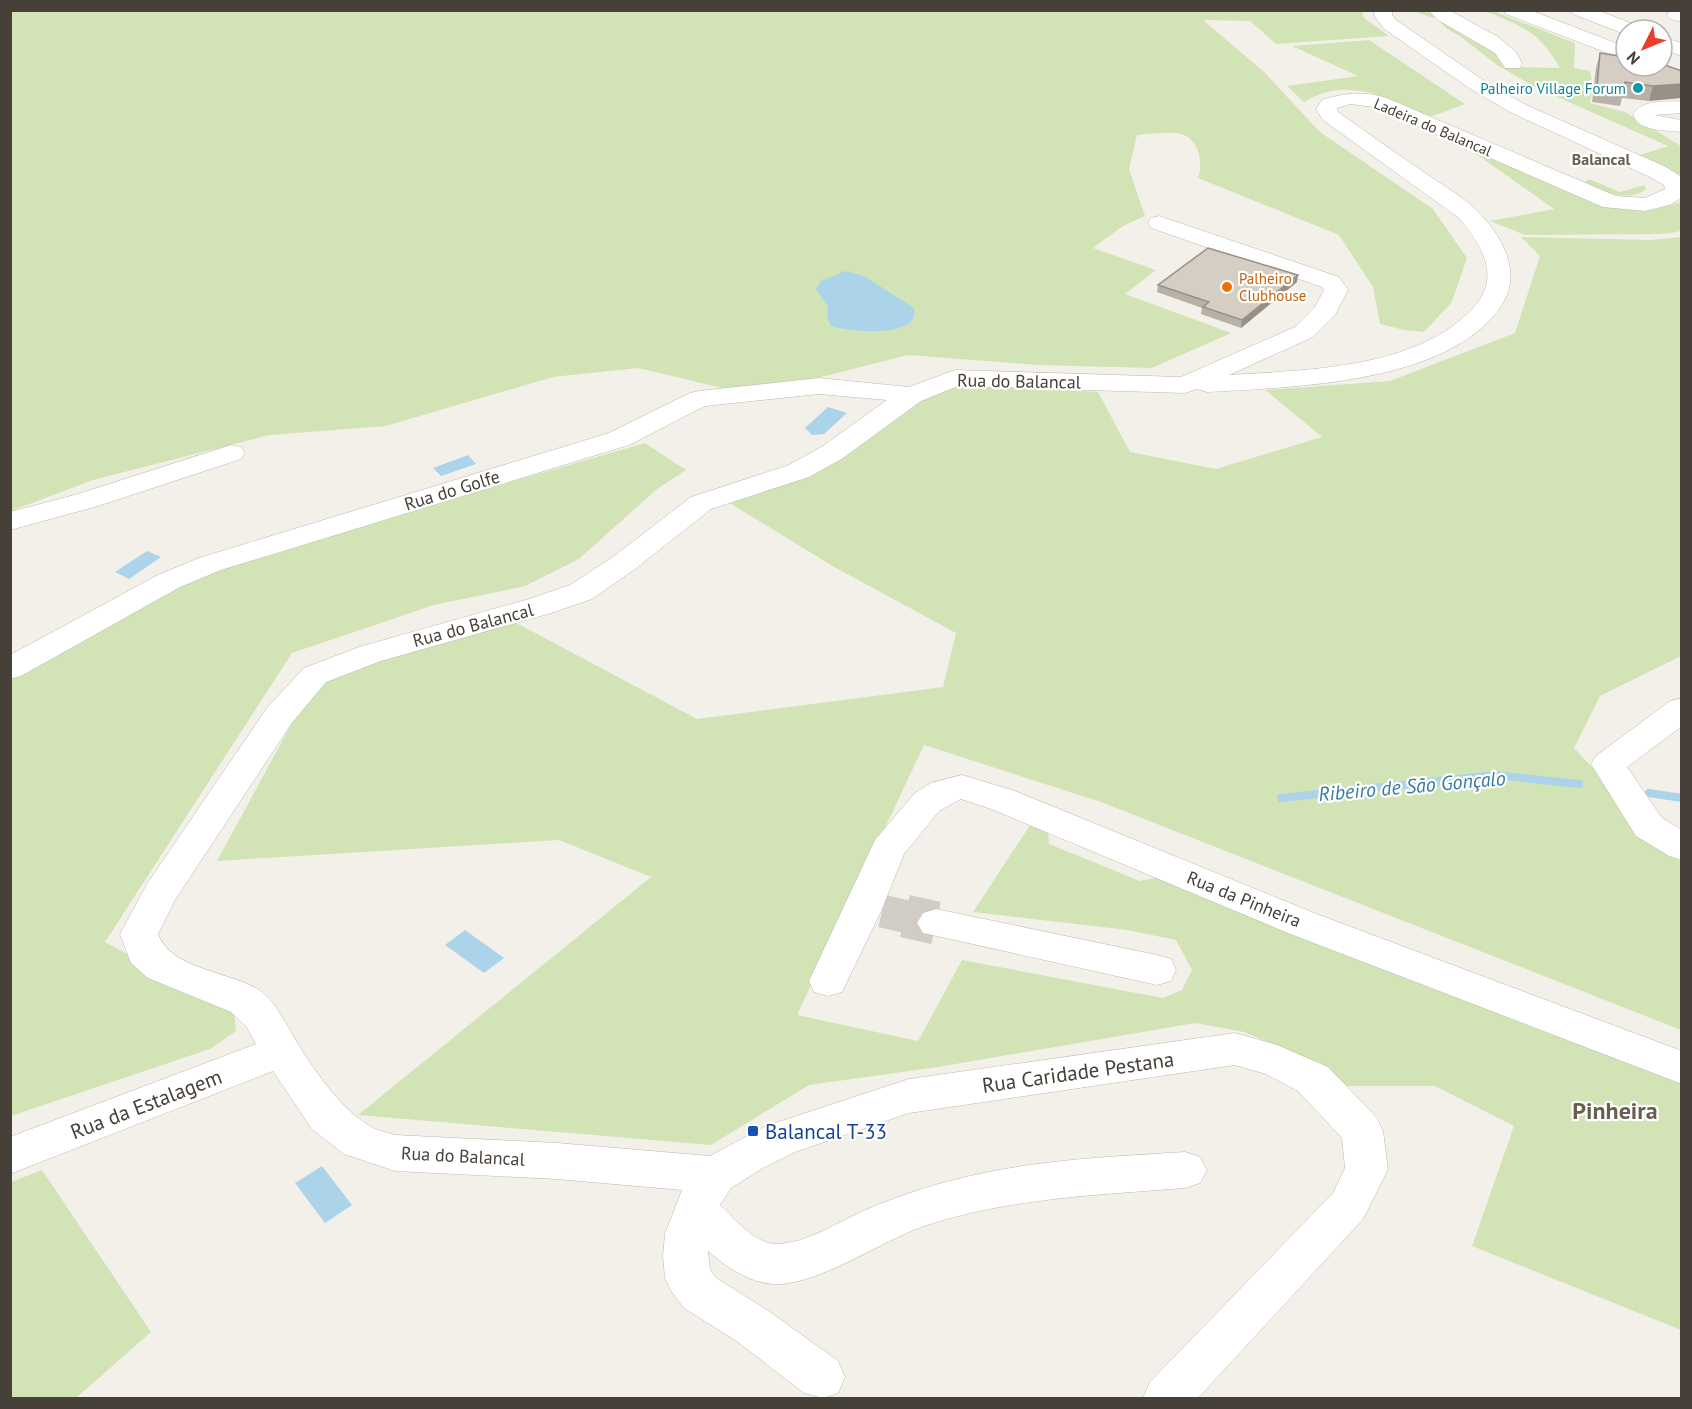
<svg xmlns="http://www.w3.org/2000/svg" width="1692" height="1409" font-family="'PT Sans',sans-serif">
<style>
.green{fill:#d2e4b6}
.water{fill:#abd4eb}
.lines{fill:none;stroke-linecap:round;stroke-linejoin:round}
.stream{stroke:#abd4eb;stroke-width:8}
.minor-tunnel-far1{stroke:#d1cdc6;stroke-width:33;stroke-dasharray:33 16;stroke-linecap:butt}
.minor-tunnel{stroke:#d1cdc6;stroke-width:43;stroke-dasharray:43 21;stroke-linecap:butt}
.minor-casing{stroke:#beb7ad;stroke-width:1}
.minor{fill:#fff;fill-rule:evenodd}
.wall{fill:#b9b1a8}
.shaded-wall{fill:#969088}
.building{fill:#d7cec3;stroke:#969088;stroke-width:1.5}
.culture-dot{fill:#0f9aa8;stroke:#fff;stroke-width:2}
.food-dot{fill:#e8710a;stroke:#fff;stroke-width:2}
.transit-dot{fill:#1a4fb4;stroke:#fff;stroke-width:2}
.labels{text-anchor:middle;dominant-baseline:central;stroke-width:4.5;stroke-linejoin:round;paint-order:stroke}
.far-culture-label{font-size:15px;fill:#0d838f;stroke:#fff;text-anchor:end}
.far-street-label{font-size:15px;fill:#474038;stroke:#fff}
.far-food-label{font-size:15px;fill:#c56008;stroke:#fff;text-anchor:start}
.far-neighbourhood-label{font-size:16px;font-weight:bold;fill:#695e50;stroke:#fff}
.street-label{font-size:18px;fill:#474038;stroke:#fff}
.water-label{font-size:20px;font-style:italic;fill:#377ba3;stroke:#fff}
.near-street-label{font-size:21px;fill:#474038;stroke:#fff}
.near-transit-label{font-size:21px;fill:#164399;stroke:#fff;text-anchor:start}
.near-neighbourhood-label{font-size:24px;font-weight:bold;fill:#695e50;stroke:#fff}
</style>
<rect width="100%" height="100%" fill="#f3f0ea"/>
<g class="green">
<path d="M11 11H1362L1364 18 1389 36 1276 44 1250 21 1203 20 1264 72 1320 132 1433 209 1467 258 1452 302 1424 332 1404 330 1380 324 1373 287 1339 235 1198 178C1204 161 1198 135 1176 133 1163 132 1149 134 1137 135L1129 169 1145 216 1123 226 1093 248 1156 270 1125 294 1231 333 1152 368 1037 365 908 355 802 382 731 390 638 368 553 377 386 426 270 435 93 480 11 511Z"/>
<path d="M1412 11H1430L1503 57 1501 62 1509 67 1560 68C1540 32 1522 26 1485 11H1493L1575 43 1574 68 1590 71 1593 86 1590 103 1625 112 1681 146V185L1637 156 1668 146 1537 88 1497 65 1461 37 1447 29 1437 19Z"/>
<path d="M1369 40 1465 104 1430 117C1388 98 1348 75 1304 102L1287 86 1358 76 1292 46Z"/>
<polygon points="1462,144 1603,206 1652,210 1681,202 1681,231 1664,234 1525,235 1490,221 1554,209"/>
<path d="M1589 179 1620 192 1644 185 1646 189C1629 204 1600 190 1582 184Z"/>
<polygon points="1521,237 1650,240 1681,237 1681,656 1600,696 1574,748 1681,862 1681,1030 1101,802 924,745 797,1015 918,1041 962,960 1163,998 1182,990 1192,970 1176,940 1127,930 973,912 1032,822 1048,826 1049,844 1140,881 1160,877 1681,1081 1681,1330 1472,1246 1514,1126 1435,1086 1343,1086 1309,1060 1244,1032 1195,1023 938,1067 809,1085 711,1145 358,1115 651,877 559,840 217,861 318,675 507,618 697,719 943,687 956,633 834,567 728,502 909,399 950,382 1098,392 1130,452 1216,469 1322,437 1265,390 1390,381 1515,333 1540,256"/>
<polygon points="645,443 686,470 657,489 579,559 525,586 434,605 292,653 105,942 234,1011 236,1031 210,1049 11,1116 10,678 205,571"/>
<polygon points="42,1170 151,1332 76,1398 11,1398 11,1182"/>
</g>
<g class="water">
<path d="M845 271 864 276 914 308C921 339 849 332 831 326L827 317 828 307 816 289 821 281Z"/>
<polygon points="828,407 847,413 824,434 812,435 805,428"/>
<polygon points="468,455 476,464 441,476 433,468"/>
<polygon points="147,551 161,557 129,579 115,572"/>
<polygon points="465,930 504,958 484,973 445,945"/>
<polygon points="322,1166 352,1205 325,1223 295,1183"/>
</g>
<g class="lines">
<g class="stream">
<polyline points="1649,793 1682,798"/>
<polyline points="1281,798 1495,775 1579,784"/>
</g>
<polyline class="minor-tunnel-far1" points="882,911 912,918"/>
<polyline class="minor-tunnel" points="905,916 936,923"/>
<defs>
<g id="minor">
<path d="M1375 10H1393L1392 15 1396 20 1483 80 1524 104 1664 166 1682 177V198L1669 205 1645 211 1603 207 1373 107 1351 104 1337 108 1338 112C1369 134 1400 156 1431 177 1445 187 1463 197 1475 209 1499 231 1522 269 1504 301 1456 384 1293 387 1207 392L1197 389 1185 393 958 386 921 401 843 458 809 477 711 509 635 569 592 599 551 613 381 661 326 682 291 724 175 900 158 934C170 969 231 972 259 990 275 1001 283 1019 292 1034 311 1066 340 1110 373 1128 380 1131 388 1133 395 1135L557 1143 710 1156 766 1126 909 1079 1235 1033 1277 1045 1328 1067 1377 1118 1383 1131 1388 1169 1363 1219 1198 1398H1143L1150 1382 1333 1193 1345 1168 1342 1138 1298 1091 1266 1074 1235 1065 909 1113 795 1152 763 1168 731 1188 720 1205C734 1218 754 1243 775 1244 808 1244 838 1221 868 1209 896 1197 925 1187 954 1180 1029 1160 1108 1157 1185 1152L1200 1157 1207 1170 1200 1183 1185 1188C1098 1195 1008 1198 924 1226 879 1242 827 1280 781 1284 754 1286 727 1268 708 1251L710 1270 716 1278 770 1312 838 1361 845 1377 838 1393 823 1398 804 1393 738 1342 684 1308 672 1292 665 1278 663 1256 665 1234 682 1190 557 1179 395 1171 344 1154 312 1129 273 1071 10 1174V1137L256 1044 246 1026 231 1012 148 978 131 963 120 934 147 884 267 708 304 668 359 647 529 599 570 585 613 557 691 497 789 465 823 446 887 400 819 394 705 406 629 445 221 570 180 587 21 676 10 679V655L158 575 199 558 609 433 690 393 699 391 819 378 909 387 955 370 1181 377 1295 327 1315 307 1324 290 1322 287 1151 228 1148 223 1151 218 1159 216 1339 277 1348 290 1335 315 1313 337 1229 375C1305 370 1411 369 1468 313 1503 281 1485 249 1459 218L1323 120 1316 109 1322 100C1345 93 1360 91 1384 97L1616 196 1645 198 1665 189 1664 185 1648 176 1510 112 1469 88 1383 28 1374 15Z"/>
<polygon points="1428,10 1449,10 1498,37 1516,52 1522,64 1519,68 1505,68 1495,53 1438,20"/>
<polygon points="1503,10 1530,10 1626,47 1626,60 1506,14"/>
<polygon points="1570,10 1597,10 1638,26 1640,30 1626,30 1624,34 1573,14"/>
<polygon points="1670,11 1682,11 1682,22 1670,19 1667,15"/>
<polygon points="1662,37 1682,43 1682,56 1662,49"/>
<path d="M1682 101V113L1654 115 1682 120V132C1666 130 1638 132 1633 114 1643 99 1665 102 1682 101Z"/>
<polygon points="231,445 241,447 245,453 241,459 98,506 10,530 10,512 78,494"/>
<polygon points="1682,698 1682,726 1627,767 1662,818 1682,830 1682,860 1669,856 1636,836 1591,764 1596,756 1670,701"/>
<polygon points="962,775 1015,791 1314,913 1682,1051 1682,1084 1288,933 991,809 961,799 939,811 904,854 882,909 842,992 828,996 814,992 809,981 875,840 915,793 931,783"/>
<polygon points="936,909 1157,955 1171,959 1176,970 1171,981 1157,985 923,933 917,923 923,913"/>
</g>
</defs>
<use href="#minor" class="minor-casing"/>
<use href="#minor" class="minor"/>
</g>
<g class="wall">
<polygon points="1600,53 1662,66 1649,101 1622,98 1620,106 1592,102 1596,68"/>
<polygon points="1297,282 1241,328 1201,314 1202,308 1157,292 1158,285"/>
</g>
<g class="shaded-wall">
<polygon points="1682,84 1682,98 1649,101 1653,86"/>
<polygon points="1298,275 1297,282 1241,328 1242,320"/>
</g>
<g class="building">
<polygon points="1600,53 1626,57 1626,66 1662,66 1662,64 1682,71 1682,84 1653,86 1625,82 1624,91 1597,87"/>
<polygon points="1208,248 1298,275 1242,320 1203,307 1209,302 1158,285"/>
</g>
<circle class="culture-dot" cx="1638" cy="88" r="6"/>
<circle class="food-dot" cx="1227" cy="287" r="6"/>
<rect class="transit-dot" x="747" y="1125" width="12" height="12" rx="3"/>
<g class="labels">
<g class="far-culture-label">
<text x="1626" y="88">Palheiro Village Forum</text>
</g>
<g class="far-street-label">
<text transform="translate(1433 127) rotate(23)">Ladeira do Balancal</text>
</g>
<g class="far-food-label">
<text x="1239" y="278">Palheiro<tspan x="1239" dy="17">Clubhouse</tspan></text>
</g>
<g class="far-neighbourhood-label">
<text x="1601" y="159">Balancal</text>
</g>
<g class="street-label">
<text transform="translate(1019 381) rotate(1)">Rua do Balancal</text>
<text transform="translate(452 490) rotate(-17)">Rua do Golfe</text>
<text transform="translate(473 625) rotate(-15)">Rua do Balancal</text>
<text transform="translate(1244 899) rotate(22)">Rua da Pinheira</text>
<text transform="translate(463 1156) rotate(3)">Rua do Balancal</text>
</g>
<g class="water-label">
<text transform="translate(1412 786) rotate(-5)">Ribeiro de São Gonçalo</text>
</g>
<g class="near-street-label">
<text transform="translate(1078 1072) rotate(-8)">Rua Caridade Pestana</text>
<text transform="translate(146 1104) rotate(-21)">Rua da Estalagem</text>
</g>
<g class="near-transit-label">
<text x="765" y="1131">Balancal T-33</text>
</g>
<g class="near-neighbourhood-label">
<text x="1615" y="1110">Pinheira</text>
</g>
</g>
<rect width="1692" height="1409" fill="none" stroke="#474038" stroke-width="24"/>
<g transform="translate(1644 48) rotate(227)"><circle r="28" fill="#ffffff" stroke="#b5b3af" stroke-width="1.5"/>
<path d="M0-4.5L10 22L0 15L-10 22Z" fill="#e93e2b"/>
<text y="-9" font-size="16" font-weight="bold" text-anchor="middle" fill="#474038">N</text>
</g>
</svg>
